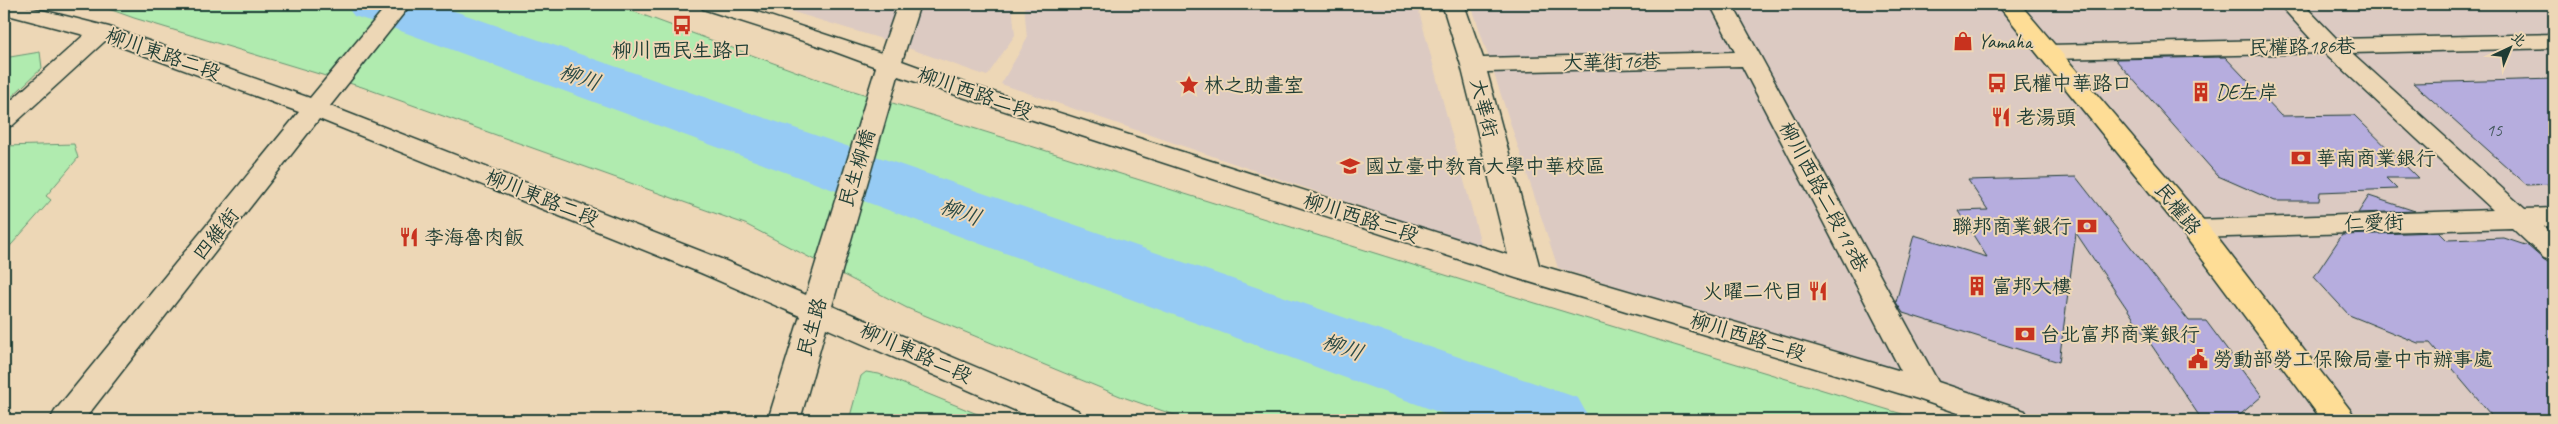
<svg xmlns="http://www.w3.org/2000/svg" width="2558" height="424" font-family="Caveat,'LXGW WenKai TC',sans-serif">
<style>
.built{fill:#dccac2}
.green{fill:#b0ebaf;stroke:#689472}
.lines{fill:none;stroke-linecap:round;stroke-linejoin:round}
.river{fill:#96cbf4;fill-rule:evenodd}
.building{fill:#b6adde;stroke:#1f3d34}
.minor-casing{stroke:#1f3d34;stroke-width:3}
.major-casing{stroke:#1f3d34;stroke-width:3}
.minor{fill:#edd7b6;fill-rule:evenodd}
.major{fill:#fedd96;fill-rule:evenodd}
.labels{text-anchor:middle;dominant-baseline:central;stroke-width:4;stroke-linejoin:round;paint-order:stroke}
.number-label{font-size:18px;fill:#45595e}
.poi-label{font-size:20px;fill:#1f3d34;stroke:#edd7b6;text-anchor:start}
.street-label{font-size:20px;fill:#1f3d34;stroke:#edd7b6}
.water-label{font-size:21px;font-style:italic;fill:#2b4b47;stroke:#edd7b6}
</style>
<rect width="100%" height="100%" fill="#edd7b6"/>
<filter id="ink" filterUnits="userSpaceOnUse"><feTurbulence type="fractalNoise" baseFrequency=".02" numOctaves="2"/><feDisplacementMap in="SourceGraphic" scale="10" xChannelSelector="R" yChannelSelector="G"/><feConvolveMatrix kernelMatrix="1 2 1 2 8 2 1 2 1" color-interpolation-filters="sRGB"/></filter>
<g filter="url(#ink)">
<g class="built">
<polygon points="767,4 1012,4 1015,35 987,76 882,39"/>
<polygon points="1024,4 1417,4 1482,248 1001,84 1027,39"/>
<polygon points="1471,4 2554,4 2554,420 2051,420 1558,268"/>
</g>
<g class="green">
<polygon points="95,4 613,4 825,82 1532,302 1922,420 1189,420 1120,396 907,308 745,224 362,87 134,18"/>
<polygon points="40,52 42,68 4,104 4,58"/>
<polygon points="74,144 78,158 46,196 51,200 4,253 4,146"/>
<polygon points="866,372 879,374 992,420 849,420 861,376"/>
</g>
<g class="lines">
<polygon class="river" points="345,4 440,6 1578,398 1590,420 1460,420 398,30 354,16"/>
</g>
<g class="building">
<polygon points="2225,57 2281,116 2354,115 2418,178 2386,178 2397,189 2320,192 2319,201 2275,201 2218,176 2115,59"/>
<polygon points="2554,79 2554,184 2527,185 2413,83"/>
<polygon points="2076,177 2189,321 2206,321 2262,396 2234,420 2202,420 2076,233 2059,362 1903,313 1896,302 1914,235 1987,257 1958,211 1988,210 1968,180"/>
<polygon points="2369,196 2415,211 2358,213"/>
<polygon points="2439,232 2447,240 2504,238 2528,246 2543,259 2554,266 2554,420 2495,420 2430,343 2418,343 2349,315 2314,277 2342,235"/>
</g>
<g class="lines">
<defs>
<g id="minor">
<path d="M4 4H18L109 27 310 98 388 4H411L330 106 721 259 806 295 876 67 822 47 703 9 700 4H733L881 53 898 4H920L902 61 946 77 1508 255 1461 65 1442 4H1464L1483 58 1735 52 1710 4H1732L1938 382 2025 411 2030 420H1978L1918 399 1516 278 898 76 832 306 1079 411 1084 420H1037L826 328 800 420H768L800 316 701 273 319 119 84 420H50L55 411 299 112 105 41 13 125 4 128V107L84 35 4 14ZM1742 66 1901 371 1539 265 1487 72Z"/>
<polygon points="2279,4 2303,4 2337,39 2554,34 2554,48 2352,53 2525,209 2554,208 2554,226 2544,226 2554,235 2554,261 2544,258 2512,228 2195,238 2185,236 2181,229 2185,222 2195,220 2493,210 2325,53 2049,59 2041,57 2037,52 2041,47 2049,45 2311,39"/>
</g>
<polygon id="major" points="1997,4 2020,4 2205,222 2351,411 2356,420 2322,420 2185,236"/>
</defs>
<use href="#minor" class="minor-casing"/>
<use href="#major" class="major-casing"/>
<use href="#minor" class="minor"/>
<use href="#major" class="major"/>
</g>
</g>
<defs>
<symbol id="bus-bare" viewBox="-9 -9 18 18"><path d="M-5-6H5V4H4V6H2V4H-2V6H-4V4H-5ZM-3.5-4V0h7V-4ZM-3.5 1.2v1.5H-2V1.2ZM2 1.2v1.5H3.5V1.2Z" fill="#c8321e" stroke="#edd7b6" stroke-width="2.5" paint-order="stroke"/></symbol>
<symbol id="shop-bare" viewBox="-9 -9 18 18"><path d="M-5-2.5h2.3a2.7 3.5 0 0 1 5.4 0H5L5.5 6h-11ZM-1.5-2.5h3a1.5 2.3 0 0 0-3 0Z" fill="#c8321e" stroke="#edd7b6" stroke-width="2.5" paint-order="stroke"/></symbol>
<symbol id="sight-bare" viewBox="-9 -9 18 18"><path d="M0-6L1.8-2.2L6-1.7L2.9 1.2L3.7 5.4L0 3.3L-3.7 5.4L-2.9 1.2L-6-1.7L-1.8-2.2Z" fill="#c8321e" stroke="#edd7b6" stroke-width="2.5" paint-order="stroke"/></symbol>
<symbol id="building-bare" viewBox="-9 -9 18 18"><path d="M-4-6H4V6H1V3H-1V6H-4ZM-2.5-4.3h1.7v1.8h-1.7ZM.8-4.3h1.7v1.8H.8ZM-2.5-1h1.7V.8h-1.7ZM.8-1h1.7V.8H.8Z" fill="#c8321e" stroke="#edd7b6" stroke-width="2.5" paint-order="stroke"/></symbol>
<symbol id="restaurant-bare" viewBox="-9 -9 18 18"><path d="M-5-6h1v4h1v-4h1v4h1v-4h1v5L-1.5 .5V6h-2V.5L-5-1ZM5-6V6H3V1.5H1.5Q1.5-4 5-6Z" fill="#c8321e" stroke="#edd7b6" stroke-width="2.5" paint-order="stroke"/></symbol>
<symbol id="bank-bare" viewBox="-9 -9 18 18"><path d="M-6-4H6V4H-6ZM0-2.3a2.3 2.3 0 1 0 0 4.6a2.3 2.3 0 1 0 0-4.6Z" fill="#c8321e" stroke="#edd7b6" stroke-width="2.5" paint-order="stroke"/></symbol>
<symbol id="university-bare" viewBox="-9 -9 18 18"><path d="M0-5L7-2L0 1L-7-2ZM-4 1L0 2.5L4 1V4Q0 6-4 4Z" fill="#c8321e" stroke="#edd7b6" stroke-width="2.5" paint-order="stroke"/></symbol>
<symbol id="civic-bare" viewBox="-9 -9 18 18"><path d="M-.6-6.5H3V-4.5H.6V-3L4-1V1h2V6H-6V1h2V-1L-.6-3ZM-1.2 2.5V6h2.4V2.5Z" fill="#c8321e" stroke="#edd7b6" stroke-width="2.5" paint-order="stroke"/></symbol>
</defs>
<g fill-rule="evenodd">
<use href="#bus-bare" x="668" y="11" width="28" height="28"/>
<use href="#shop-bare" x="1949" y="27" width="28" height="28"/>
<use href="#bus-bare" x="1983" y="69" width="28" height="28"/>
<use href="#sight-bare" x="1175" y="71" width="28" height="28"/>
<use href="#building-bare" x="2187" y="78" width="28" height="28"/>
<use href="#restaurant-bare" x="1987" y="103" width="28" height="28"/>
<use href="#bank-bare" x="2287" y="144" width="28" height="28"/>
<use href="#university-bare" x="1336" y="152" width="28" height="28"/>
<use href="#bank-bare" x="2073" y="212" width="28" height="28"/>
<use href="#restaurant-bare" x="395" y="223" width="28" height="28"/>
<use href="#building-bare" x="1963" y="272" width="28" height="28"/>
<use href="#restaurant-bare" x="1804" y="277" width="28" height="28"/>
<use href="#bank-bare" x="2011" y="320" width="28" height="28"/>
<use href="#civic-bare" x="2184" y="345" width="28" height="28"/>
</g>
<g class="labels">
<g class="number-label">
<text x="2494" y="130">15</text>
</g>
<g class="poi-label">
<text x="1978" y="41">Yamaha</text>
<text x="682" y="50" text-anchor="middle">柳川西民生路口</text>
<text x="2012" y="83">民權中華路口</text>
<text x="1204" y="85">林之助畫室</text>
<text x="2216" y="92">DE左岸</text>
<text x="2016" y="117">老湯頭</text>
<text x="2316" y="158">華南商業銀行</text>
<text x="1365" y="166">國立臺中教育大學中華校區</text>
<text x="2072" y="226" text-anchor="end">聯邦商業銀行</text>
<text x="424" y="237">李海魯肉飯</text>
<text x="1992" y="286">富邦大樓</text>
<text x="1803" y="291" text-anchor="end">火曜二代目</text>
<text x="2040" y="334">台北富邦商業銀行</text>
<text x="2213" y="359">勞動部勞工保險局臺中市辦事處</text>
</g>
<g class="street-label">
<text transform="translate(2302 47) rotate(-1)">民權路186巷</text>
<text transform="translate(163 54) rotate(19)">柳川東路二段</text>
<text transform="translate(1612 62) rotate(-1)">大華街16巷</text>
<text transform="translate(975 93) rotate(19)">柳川西路二段</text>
<text transform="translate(1484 108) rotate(76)">大華街</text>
<text transform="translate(857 168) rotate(-73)">民生柳橋</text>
<text transform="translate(1824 197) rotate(62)">柳川西路二段193巷</text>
<text transform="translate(542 198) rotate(22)">柳川東路二段</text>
<text transform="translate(2178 209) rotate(51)">民權路</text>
<text transform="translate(1361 218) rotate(18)">柳川西路二段</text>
<text transform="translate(2374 223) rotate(-2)">仁愛街</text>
<text transform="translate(216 234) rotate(-51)">四維街</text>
<text transform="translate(812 327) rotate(-74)">民生路</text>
<text transform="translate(1748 337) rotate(17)">柳川西路二段</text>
<text transform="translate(916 353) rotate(24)">柳川東路二段</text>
</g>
<g class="water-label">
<text transform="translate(580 77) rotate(20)">柳川</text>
<text transform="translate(961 212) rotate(20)">柳川</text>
<text transform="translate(1343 347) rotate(20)">柳川</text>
</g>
</g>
<rect width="2558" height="424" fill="none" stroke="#edd7b6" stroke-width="20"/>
<rect x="10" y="10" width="2538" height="404" fill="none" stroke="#1f3d34" stroke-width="2" filter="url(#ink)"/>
<g transform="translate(2510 48) rotate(44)" stroke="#edd7b6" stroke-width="4" paint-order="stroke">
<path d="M0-4L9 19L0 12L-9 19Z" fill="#1f3d34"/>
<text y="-8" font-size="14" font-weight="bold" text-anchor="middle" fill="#1f3d34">北</text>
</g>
</svg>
